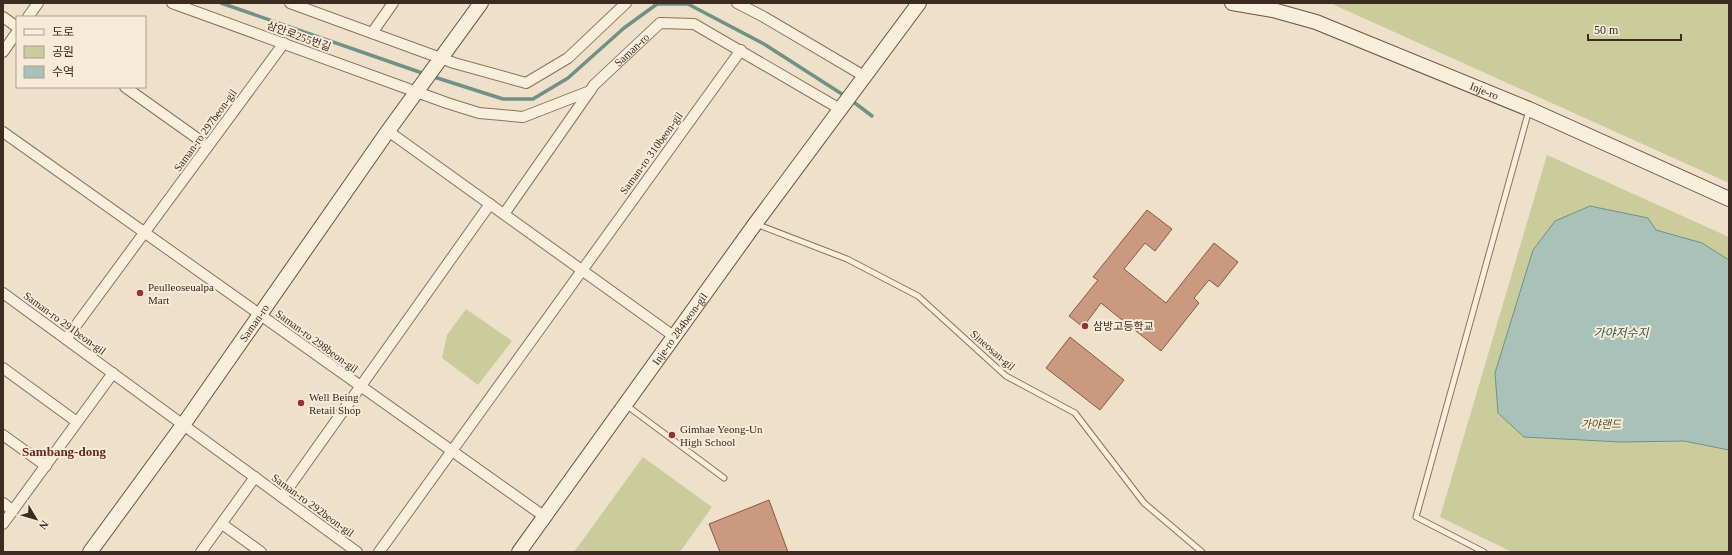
<svg xmlns="http://www.w3.org/2000/svg" width="1732" height="555" font-family="'Times New Roman','Noto Sans KR',serif">
<style>
.green{fill:#cacc9c}
.water{fill:#a9c2b9;stroke:#709186}
.lines{fill:none;stroke-linecap:round;stroke-linejoin:round}
.stream{stroke:#709186;stroke-width:3.5}
.building{fill:#cb9980;stroke:#885a44}
.lane-casing{stroke:#8a725e;stroke-width:7}
.street-casing{stroke:#8a725e;stroke-width:12}
.secondary-casing{stroke:#6c5341;stroke-width:16}
.lane{stroke:#f8eedc;stroke-width:5}
.street{stroke:#f8eedc;stroke-width:10}
.secondary{stroke:#f8eedc;stroke-width:14}
.poi-dot{fill:#972f38;stroke:#f5ebd8;stroke-width:1.5}
.labels{text-anchor:middle;dominant-baseline:central;stroke-width:4;stroke-linejoin:round;paint-order:stroke}
.street-label{font-size:11px;fill:#3b2b21;stroke:#f5ebd8}
.poi-label{font-size:11px;fill:#3b2b21;stroke:#f5ebd8;text-anchor:start}
.park-label{font-size:11px;font-style:italic;fill:#4e5728;stroke:#f5ebd8}
.water-label{font-size:12px;font-style:italic;fill:#315a54;stroke:#f5ebd8}
.quarter-label{font-size:13px;font-weight:bold;fill:#662a21;stroke:#f5ebd8}
</style>
<rect width="100%" height="100%" fill="#eee0c9"/>
<g class="green">
<polygon points="1330,3 1729,3 1729,183 1678,160"/>
<polygon points="1547,155 1729,237 1729,552 1512,552 1440,517"/>
<polygon points="466,309 512,341 478,385 442,358 447,335"/>
<polygon points="643,457 712,507 680,552 574,552"/>
</g>
<polygon class="water" points="1590,206 1648,218 1656,230 1702,243 1729,260 1729,450 1684,441 1621,442 1524,437 1498,413 1495,373 1533,250 1555,221"/>
<g class="lines">
<g class="stream">
<polyline points="221,3 425,74"/>
<polyline points="431,76 503,99 533,99 568,78 624,28 657,4 688,4 764,44 845,96"/>
<polyline points="851,100 872,116"/>
</g>
</g>
<g class="building">
<polygon points="1147,210 1172,229 1155,251 1145,243 1124,269 1166,303 1214,243 1238,262 1218,287 1209,280 1194,298 1199,303 1161,351 1101,303 1083,327 1069,316 1098,280 1093,277"/>
<polygon points="1070,337 1124,380 1100,410 1046,368"/>
<polygon points="769,500 788,552 720,552 709,524"/>
</g>
<g class="lines">
<defs>
<g id="lane">
<polyline points="756,224 847,259 918,296 1006,376 1075,413 1144,503 1202,552"/>
<polyline points="626,405 724,478"/>
<polyline points="1484,552 1416,517 1529,110"/>
</g>
<g id="street">
<path id="s1" d="M172 3 447 103 479 113 523 117 590 91 594 85 660 23 694 24 840 109"/>
<polyline points="290,3 454,63 526,83 568,58 626,3"/>
<polyline points="737,3 764,17 864,76"/>
<polyline points="3,17 17,27"/>
<polyline points="28,17 38,3"/>
<polyline points="372,33 393,3"/>
<polyline points="3,52 17,32"/>
<polyline points="125,87 208,146"/>
<polyline points="388,131 675,337"/>
<polyline points="3,132 545,517"/>
<polyline points="504,214 590,91"/>
<polyline points="3,293 357,552"/>
<polyline points="66,339 284,43"/>
<polyline points="3,368 77,422"/>
<polyline points="3,435 46,466"/>
<polyline points="282,497 490,204"/>
<polyline points="3,503 13,511"/>
<polyline points="3,524 113,373"/>
<polyline points="222,524 261,552"/>
<polyline points="201,552 255,477"/>
<polyline points="379,552 741,50"/>
</g>
<g id="secondary">
<path id="s2" d="M1232 3 1273 10 1316 22 1529 109 1729 199"/>
<path id="s3" d="M90 552 183 425 388 131 481 3"/>
<path id="s4" d="M519 552 755 224 919 3"/>
</g>
</defs>
<use href="#lane" class="lane-casing"/>
<use href="#street" class="street-casing"/>
<use href="#secondary" class="secondary-casing"/>
<use href="#lane" class="lane"/>
<use href="#street" class="street"/>
<use href="#secondary" class="secondary"/>
</g>
<g class="poi-dot">
<circle cx="140" cy="293" r="4"/>
<circle cx="1085" cy="326" r="4"/>
<circle cx="301" cy="403" r="4"/>
<circle cx="672" cy="435" r="4"/>
</g>
<g class="labels">
<g class="street-label">
<text transform="translate(299 36) rotate(20)">삼안로255번길</text>
<text stroke="none"><textPath href="#s1" startOffset="501">Saman-ro</textPath></text>
<text stroke="none"><textPath href="#s2" startOffset="268">Inje-ro</textPath></text>
<text transform="translate(205 130) rotate(-54)">Saman-ro 297beon-gil</text>
<text transform="translate(651 153) rotate(-54)">Saman-ro 310beon-gil</text>
<text stroke="none"><textPath href="#s3" startOffset="282">Saman-ro</textPath></text>
<text transform="translate(65 323) rotate(36)">Saman-ro 291beon-gil</text>
<text stroke="none"><textPath href="#s4" startOffset="275">Inje-ro 284beon-gil</textPath></text>
<text transform="translate(317 341) rotate(36)">Saman-ro 298beon-gil</text>
<text transform="translate(993 350) rotate(41)">Sineosan-gil</text>
<text transform="translate(313 505) rotate(36)">Saman-ro 292beon-gil</text>
</g>
<g class="poi-label">
<text x="148" y="287">Peulleoseualpa<tspan x="148" dy="13">Mart</tspan></text>
<text x="1093" y="326">삼방고등학교</text>
<text x="309" y="397">Well Being<tspan x="309" dy="13">Retail Shop</tspan></text>
<text x="680" y="429">Gimhae Yeong-Un<tspan x="680" dy="13">High School</tspan></text>
</g>
<g class="park-label">
<text x="1601" y="424">가야랜드</text>
</g>
<g class="water-label">
<text x="1621" y="333">가야저수지</text>
</g>
<g class="quarter-label">
<text x="64" y="451">Sambang-dong</text>
</g>
</g>
<rect width="1732" height="555" fill="none" stroke="#3b2b21" stroke-width="8"/>
<rect x="16" y="16" width="130" height="72" fill="#f5ebd8" stroke="#ab9e8f"/>
<rect x="24" y="29" width="20" height="6" fill="#f8eedc" stroke="#ab9e8f"/>
<text x="52" y="36" font-size="12" fill="#3b2b21">도로</text>
<rect x="24" y="46" width="20" height="12" fill="#cacc9c" stroke="#ab9e8f"/>
<text x="52" y="56" font-size="12" fill="#3b2b21">공원</text>
<rect x="24" y="66" width="20" height="12" fill="#a9c2b9" stroke="#ab9e8f"/>
<text x="52" y="76" font-size="12" fill="#3b2b21">수역</text>
<g transform="translate(36 519) rotate(128)" stroke="#f5ebd8" stroke-width="3" paint-order="stroke">
<path d="M0-3L7 15L0 10L-7 15Z" fill="#3b2b21"/>
<text y="-6" font-size="11" font-weight="bold" text-anchor="middle" fill="#3b2b21">N</text>
</g>
<path d="M1588 34v6h93v-6" fill="none" stroke="#3b2b21" stroke-width="2"/>
<text x="1594" y="34" font-size="12" fill="#3b2b21" stroke="#f5ebd8" stroke-width="3" paint-order="stroke">50 m</text>
</svg>
